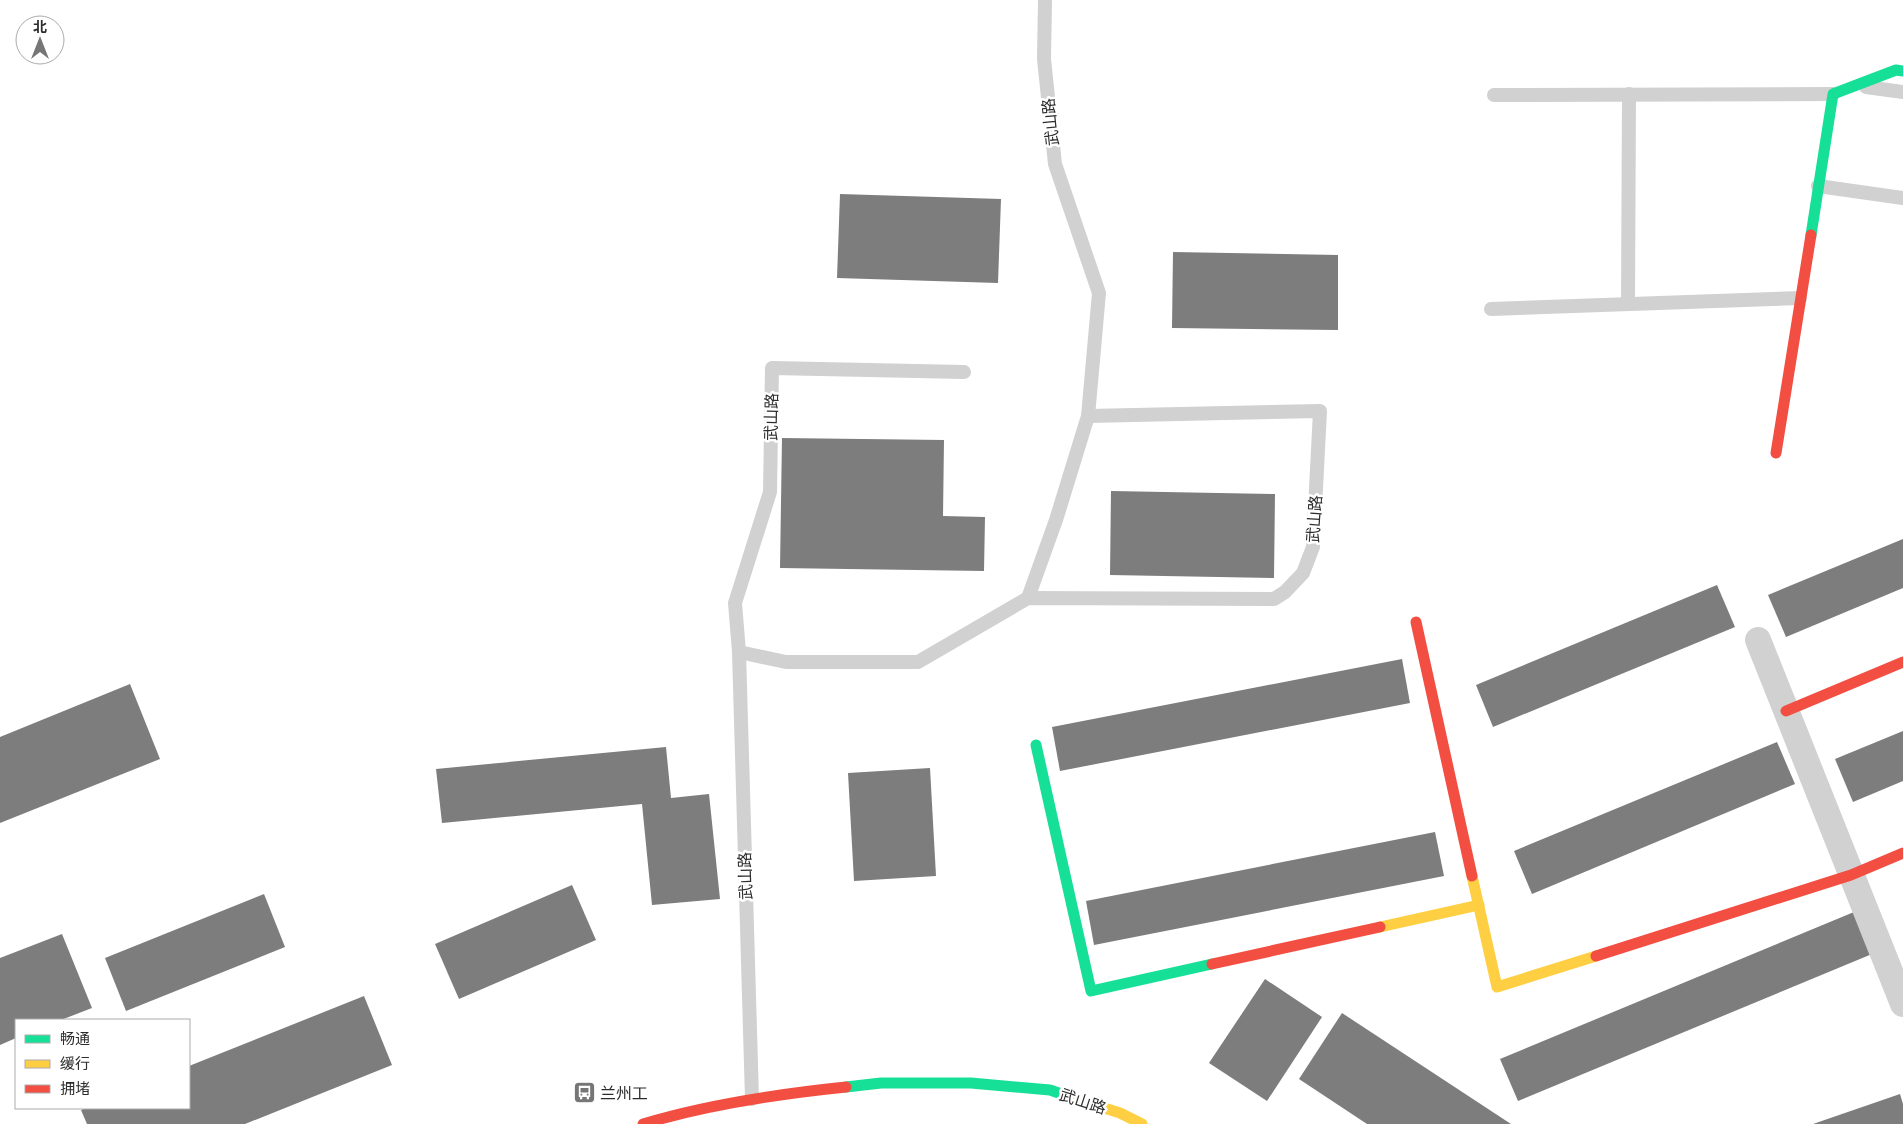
<svg xmlns="http://www.w3.org/2000/svg" width="1903" height="1124" font-family="'IBM Plex Sans','Noto Sans SC',sans-serif">
<style>
.building{fill:#7d7d7d}
.lines{fill:none;stroke-linecap:round;stroke-linejoin:round}
.lane{stroke:#d1d1d1;stroke-width:14}
.street{stroke:#d1d1d1;stroke-width:26}
.fast{stroke:#16e098;stroke-width:11}
.slow{stroke:#ffcf43;stroke-width:11}
.jam{stroke:#f24e42;stroke-width:11}
.labels{text-anchor:middle;dominant-baseline:central;stroke-width:5;stroke-linejoin:round;paint-order:stroke}
.street-label{font-size:16px;fill:#2c2c2c;stroke:#fff}
.poi-label{font-size:16px;fill:#2c2c2c;stroke:#fff;text-anchor:start}
</style>
<rect width="100%" height="100%" fill="#fff"/>
<g class="building">
<polygon points="840,194 1001,199 998,283 837,278"/>
<polygon points="1173,252 1338,255 1338,330 1172,328"/>
<polygon points="782,438 944,440 943,516 985,517 984,571 780,568"/>
<polygon points="1111,491 1275,494 1274,578 1110,575"/>
<polygon points="1903,539 1903,588 1786,637 1768,595"/>
<polygon points="1717,585 1735,627 1493,727 1476,685"/>
<polygon points="1402,659 1410,703 1060,771 1052,727"/>
<polygon points="130,684 160,759 0,823 0,737"/>
<polygon points="1903,731 1903,781 1853,802 1835,759"/>
<polygon points="1777,742 1795,784 1532,894 1514,851"/>
<polygon points="666,747 671,798 709,794 720,899 652,905 642,804 442,823 436,769"/>
<polygon points="930,768 936,876 854,881 848,773"/>
<polygon points="1435,832 1444,876 1094,945 1086,901"/>
<polygon points="572,885 596,940 459,999 435,944"/>
<polygon points="264,894 285,947 126,1011 105,958"/>
<polygon points="1854,912 1872,954 1518,1101 1500,1059"/>
<polygon points="62,934 92,1008 61,1020 16,1020 16,1038 0,1045 0,958"/>
<polygon points="1265,979 1322,1017 1267,1101 1209,1063"/>
<polygon points="364,996 392,1065 245,1124 87,1124 81,1110 86,1108 189,1108 189,1066"/>
<polygon points="1342,1013 1511,1124 1367,1124 1299,1079"/>
<polygon points="1900,1094 1903,1104 1903,1124 1813,1124"/>
</g>
<g class="lines">
<g class="lane">
<polyline points="1866,87 1903,92"/>
<polyline points="1494,95 1833,94"/>
<polyline points="1818,186 1903,198"/>
<polyline points="1628,304 1629,94"/>
<polyline points="1491,309 1800,298"/>
<polyline points="1028,598 1056,520 1088,416 1099,293 1055,164 1044,59 1045,0"/>
<polyline points="739,652 786,662 918,662 1028,598 1274,599 1285,592 1303,573 1313,547 1320,411 1088,416"/>
<polyline points="752,1099 739,652 735,603 770,492 772,368 964,372"/>
</g>
<polyline class="street" points="1758,640 1903,1004"/>
<g class="fast">
<polyline points="1811,235 1833,94 1896,70 1903,71"/>
<polyline points="1036,745 1091,991 1212,964"/>
<polyline points="846,1087 881,1083 971,1083 1050,1090 1076,1099"/>
</g>
<g class="slow">
<polyline points="1472,876 1497,987 1596,956"/>
<polyline points="1380,927 1479,905"/>
<polyline points="1076,1099 1120,1113 1142,1124"/>
</g>
<g class="jam">
<polyline points="1776,453 1811,235"/>
<polyline points="1416,622 1472,876"/>
<polyline points="1786,711 1903,662"/>
<polyline points="1596,956 1851,875 1903,853"/>
<polyline points="1212,964 1380,927"/>
<path d="M643 1124C709 1104 778 1094 846 1087"/>
</g>
</g>
<defs>
<symbol id="bus-square" viewBox="-11 -11 22 22"><rect x="-9" y="-9" width="18" height="18" rx="4" fill="#767676" stroke="#fff"/><path d="M-5-6H5V4H4V6H2V4H-2V6H-4V4H-5ZM-3.5-4V0h7V-4ZM-3.5 1.2v1.5H-2V1.2ZM2 1.2v1.5H3.5V1.2Z" fill="#fff"/></symbol>
</defs>
<g fill-rule="evenodd">
<use href="#bus-square" x="572" y="1080" width="25" height="25"/>
</g>
<g class="labels">
<g class="street-label">
<text transform="translate(1050 122) rotate(-96)">武山路</text>
<text transform="translate(771 417) rotate(-89)">武山路</text>
<text transform="translate(1314 519) rotate(-86)">武山路</text>
<text transform="translate(745 876) rotate(-92)">武山路</text>
<text transform="translate(1083 1101) rotate(18)">武山路</text>
</g>
<g class="poi-label">
<text x="600" y="1093">兰州工</text>
</g>
</g>
<rect x="15" y="1019" width="175" height="90" fill="#ffffff" stroke="#ababab"/>
<rect x="25" y="1035" width="25" height="8" fill="#16e098" stroke="#ababab"/>
<text x="60" y="1044" font-size="15" fill="#2c2c2c">畅通</text>
<rect x="25" y="1060" width="25" height="8" fill="#ffcf43" stroke="#ababab"/>
<text x="60" y="1069" font-size="15" fill="#2c2c2c">缓行</text>
<rect x="25" y="1085" width="25" height="8" fill="#f24e42" stroke="#ababab"/>
<text x="60" y="1094" font-size="15" fill="#2c2c2c">拥堵</text>
<g transform="translate(40 40)"><circle r="24" fill="#ffffff" stroke="#ababab"/>
<path d="M0-4L9 19L0 12L-9 19Z" fill="#767676"/>
<text y="-8" font-size="14" font-weight="bold" text-anchor="middle" fill="#2c2c2c">北</text>
</g>
</svg>
